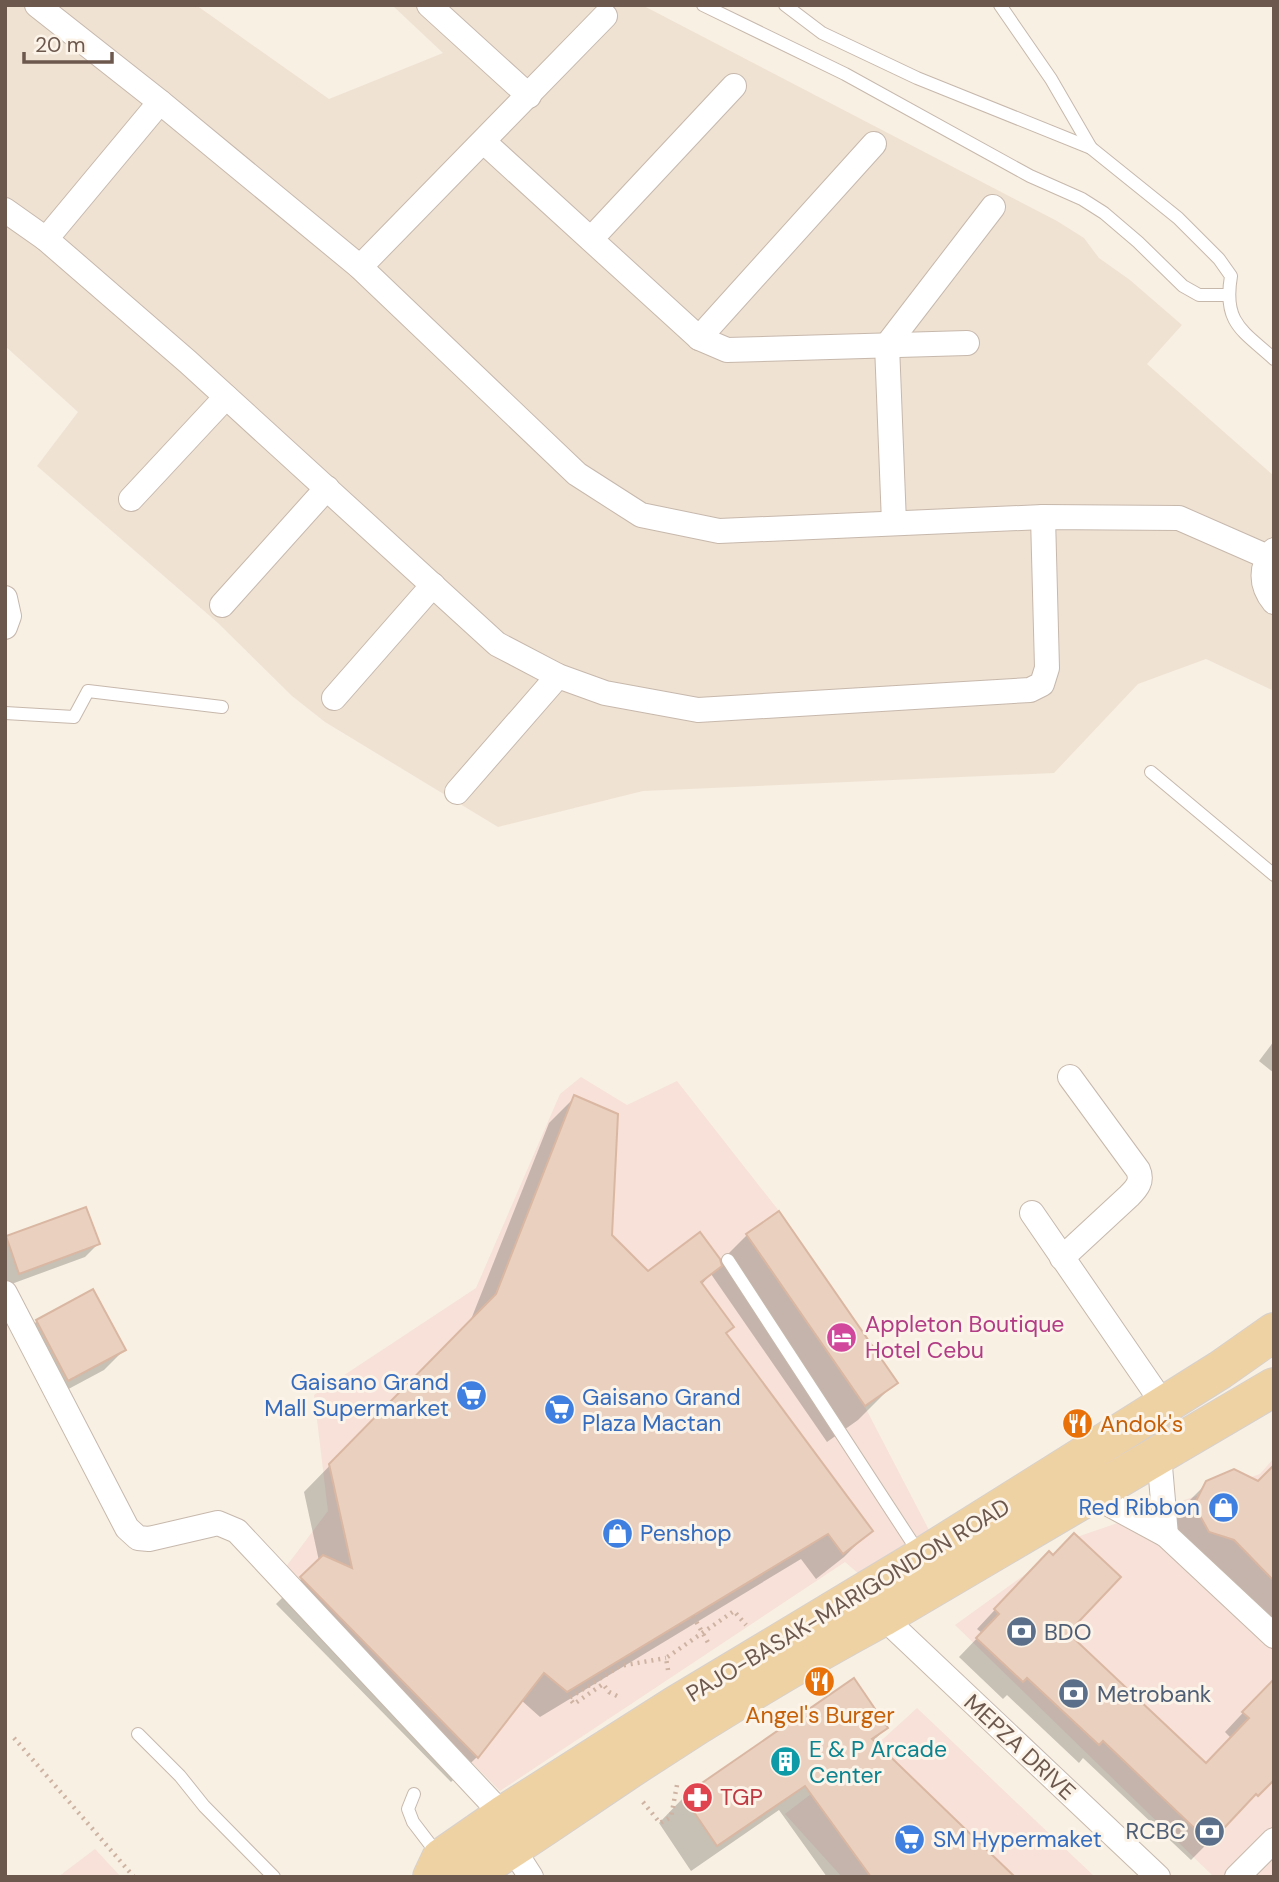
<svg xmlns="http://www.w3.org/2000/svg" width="1279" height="1882" font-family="'DM Sans',sans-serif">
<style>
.residential{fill:#efe2d3}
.commercial{fill:#f7e1d8}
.shadow{fill:#0003}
.building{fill:#ead0bf;stroke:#dab7a2;stroke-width:2}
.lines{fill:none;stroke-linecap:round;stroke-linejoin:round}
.service-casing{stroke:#c7b8ac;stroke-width:14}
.minor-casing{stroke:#c7b8ac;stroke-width:26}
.primary-casing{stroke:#d6d0cd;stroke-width:40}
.path{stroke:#ceb3a3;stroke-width:4.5;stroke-dasharray:2 5;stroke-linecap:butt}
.service{stroke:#fff;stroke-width:12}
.minor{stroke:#fff;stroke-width:24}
.primary{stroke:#efd2a4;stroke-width:38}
.labels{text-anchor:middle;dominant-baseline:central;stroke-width:6;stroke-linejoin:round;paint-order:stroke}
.hotel-label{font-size:23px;fill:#b23c85;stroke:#fcf4e9;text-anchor:start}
.shop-label{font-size:23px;fill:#366cbe;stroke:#fcf4e9;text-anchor:start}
.food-label{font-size:23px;fill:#c56008;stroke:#fcf4e9;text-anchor:start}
.street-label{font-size:23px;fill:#6d584d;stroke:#fcf4e9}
.service-label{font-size:23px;fill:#4e5e75;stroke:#fcf4e9;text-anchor:start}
.culture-label{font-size:23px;fill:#0d838f;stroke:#fcf4e9;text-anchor:start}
.health-label{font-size:23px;fill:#be3a42;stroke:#fcf4e9;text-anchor:start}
</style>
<rect width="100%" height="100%" fill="#f8f0e3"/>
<polygon class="residential" points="5,5 196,5 329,99 443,53 392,5 642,5 1057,221 1084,238 1099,258 1130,280 1182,325 1147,364 1274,476 1274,691 1206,659 1138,684 1054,773 643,791 498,827 325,722 292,696 218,623 37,466 78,412 5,346"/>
<g class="commercial">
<polygon points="581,1077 627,1105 677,1081 779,1211 898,1383 865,1407 930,1532 859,1574 845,1562 500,1791 282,1572 328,1511 314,1395 476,1288 560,1094"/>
<polygon points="1274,1458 1274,1877 1214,1877 955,1625 1077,1537 1260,1474"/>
<polygon points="917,1708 1095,1877 842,1877 785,1814 883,1739"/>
<polygon points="95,1849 121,1877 58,1877"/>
</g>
<g class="shadow">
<polygon points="1274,1041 1274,1073 1259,1061"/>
<polygon points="575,1097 611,1236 648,1273 719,1263 747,1235 895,1383 858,1420 827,1442 711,1274 701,1285 724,1334 870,1531 844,1557 816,1579 801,1559 540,1717 521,1700 477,1757 451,1782 276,1604 319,1561 304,1492 470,1322 549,1123"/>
<polygon points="7,1238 98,1244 85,1257 6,1286"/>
<polygon points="37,1321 124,1350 104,1370 48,1400 17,1341"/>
<polygon points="1274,1467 1274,1632 1169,1531 1181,1509 1207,1483 1258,1483"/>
<polygon points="1030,1572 1066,1633 1206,1765 1231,1738 1225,1732 1253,1702 1273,1777 1191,1860 1083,1758 1079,1763 1007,1695 1003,1699 959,1657 982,1633 977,1629"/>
<polygon points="886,1728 872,1742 1012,1877 827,1877 779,1810 691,1871 659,1823 684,1797"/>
</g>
<g class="building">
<polygon points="574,1095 618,1114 612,1235 648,1271 700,1232 720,1259 722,1266 701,1282 734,1327 726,1333 873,1531 843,1554 828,1534 567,1692 544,1673 478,1758 300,1577 323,1555 352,1568 329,1464 496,1294"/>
<polygon points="86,1207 100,1244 19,1274 6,1236"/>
<polygon points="779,1211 898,1383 865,1406 746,1234"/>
<polygon points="93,1289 126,1350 68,1381 36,1320"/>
<polygon points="1274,1465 1274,1581 1234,1540 1209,1532 1194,1505 1206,1481 1234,1469 1258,1481"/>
<polygon points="1074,1533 1121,1577 1068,1633 1206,1763 1249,1718 1242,1712 1274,1679 1274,1780 1258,1796 1256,1794 1210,1843 1103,1741 1099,1745 1027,1678 1023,1682 976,1638 999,1614 994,1609 1049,1551 1053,1555"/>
<polygon points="854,1678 888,1728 872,1739 1015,1877 871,1877 805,1786 717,1846 683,1796"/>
</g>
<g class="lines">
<defs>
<g id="service">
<polyline points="703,5 845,74 1030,176 1082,199 1104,213 1138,242 1183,286 1199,295 1228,295"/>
<path d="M785 5 822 33 917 78 1091 148 1178 218 1219 259 1231 276C1223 323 1242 330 1274 359"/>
<polyline points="1000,5 1051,79 1091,148"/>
<polyline points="5,713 74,717 88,691 222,707"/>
<polyline points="1151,772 1274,875"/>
<polyline points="728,1260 919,1553"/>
<polyline points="138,1734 180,1776 204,1806 274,1877"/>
<polyline points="414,1794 408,1809 413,1822 439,1856"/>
</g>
<g id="minor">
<polyline points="37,5 160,102 360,267 577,474 641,515 719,531 1043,517 1179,518 1268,557"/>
<polyline points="429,5 529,96"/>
<polyline points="484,142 699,338 727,350 967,343"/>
<polyline points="5,210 46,239 188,362 497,644 558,676 605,693 698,710 1030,690 1042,684 1047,668 1043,517"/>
<polyline points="46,239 160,102"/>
<polyline points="591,239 734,86"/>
<polyline points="360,267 605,16"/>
<polyline points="699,338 874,144"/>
<polyline points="131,499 226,397"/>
<polyline points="894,523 887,345 993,207"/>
<path d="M1274 550C1260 566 1260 585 1274 602"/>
<polyline points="5,598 9,616 5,627"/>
<polyline points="222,605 327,488"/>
<polyline points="334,698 433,585"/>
<polyline points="457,792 558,676"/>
<polyline points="1032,1213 1164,1405"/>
<path d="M1062 1258 1129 1196C1137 1188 1143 1181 1138 1170L1070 1077"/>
<polyline points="5,1293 127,1528 138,1538 149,1539 218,1523 237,1531 503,1815"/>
<polyline points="1159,1455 1166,1535"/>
<polyline points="1092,1495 1166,1535 1274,1636"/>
<polyline points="883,1617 1158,1877"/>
<polyline points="513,1849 531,1877"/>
<polyline points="1237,1877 1274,1840"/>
</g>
<g id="primary">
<polyline points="432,1877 441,1858 503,1815 676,1705 922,1557 1220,1370 1274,1332"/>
<path d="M466 1877C518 1846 567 1811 618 1777 703 1720 792 1666 883 1617L1274 1387"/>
</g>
</defs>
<use href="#service" class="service-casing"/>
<use href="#minor" class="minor-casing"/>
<use href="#primary" class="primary-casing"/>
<g class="path">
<polyline points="693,1616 710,1646"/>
<polyline points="668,1670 666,1658 734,1611 746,1625"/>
<polyline points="617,1696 609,1692 603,1684 574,1704 569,1698 620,1666 666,1658"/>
<polyline points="14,1738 134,1877"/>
<polyline points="643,1802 660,1823 671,1817 677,1785"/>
</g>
<use href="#service" class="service"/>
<use href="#minor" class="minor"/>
<use href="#primary" class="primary"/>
</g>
<defs>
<symbol id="hotel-disc" viewBox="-11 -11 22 22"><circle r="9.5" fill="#d1479c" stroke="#fcf4e9"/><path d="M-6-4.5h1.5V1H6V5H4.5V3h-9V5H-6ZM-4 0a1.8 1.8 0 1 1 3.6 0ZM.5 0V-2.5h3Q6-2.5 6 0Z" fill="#fff"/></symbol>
<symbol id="supermarket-disc" viewBox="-11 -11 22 22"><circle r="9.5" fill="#3f7fe0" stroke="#fcf4e9"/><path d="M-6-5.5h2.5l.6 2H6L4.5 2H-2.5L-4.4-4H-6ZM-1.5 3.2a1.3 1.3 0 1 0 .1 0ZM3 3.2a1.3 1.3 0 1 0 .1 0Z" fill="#fff"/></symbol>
<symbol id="restaurant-disc" viewBox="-11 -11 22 22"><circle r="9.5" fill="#e8710a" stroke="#fcf4e9"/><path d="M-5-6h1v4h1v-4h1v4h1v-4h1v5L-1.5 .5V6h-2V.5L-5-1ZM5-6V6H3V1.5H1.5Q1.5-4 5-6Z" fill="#fff"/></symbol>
<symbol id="shop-disc" viewBox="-11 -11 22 22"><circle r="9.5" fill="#3f7fe0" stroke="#fcf4e9"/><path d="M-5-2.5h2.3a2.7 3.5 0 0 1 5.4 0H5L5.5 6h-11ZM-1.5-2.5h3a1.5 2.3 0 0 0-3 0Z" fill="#fff"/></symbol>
<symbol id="bank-disc" viewBox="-11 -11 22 22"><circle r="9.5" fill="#5c6f8a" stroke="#fcf4e9"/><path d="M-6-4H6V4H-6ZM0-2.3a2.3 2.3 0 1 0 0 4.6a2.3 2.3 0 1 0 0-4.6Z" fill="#fff"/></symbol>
<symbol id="building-disc" viewBox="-11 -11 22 22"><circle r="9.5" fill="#0f9aa8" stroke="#fcf4e9"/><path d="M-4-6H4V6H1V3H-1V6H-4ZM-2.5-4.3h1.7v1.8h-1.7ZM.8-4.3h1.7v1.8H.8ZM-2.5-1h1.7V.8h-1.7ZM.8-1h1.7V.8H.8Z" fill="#fff"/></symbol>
<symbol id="pharmacy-disc" viewBox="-11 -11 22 22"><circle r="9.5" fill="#e0444e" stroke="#fcf4e9"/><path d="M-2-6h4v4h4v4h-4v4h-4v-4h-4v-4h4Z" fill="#fff"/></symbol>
</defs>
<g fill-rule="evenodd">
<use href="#hotel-disc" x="824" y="1320" width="35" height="35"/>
<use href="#supermarket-disc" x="454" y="1378" width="35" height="35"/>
<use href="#supermarket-disc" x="542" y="1392" width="35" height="35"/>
<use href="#restaurant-disc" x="1060" y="1406" width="35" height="35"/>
<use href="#shop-disc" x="1206" y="1490" width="35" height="35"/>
<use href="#shop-disc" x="600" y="1516" width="35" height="35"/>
<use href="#bank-disc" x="1004" y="1614" width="35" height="35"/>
<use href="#restaurant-disc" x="802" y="1664" width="35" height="35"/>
<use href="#bank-disc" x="1056" y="1676" width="35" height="35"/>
<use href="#building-disc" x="768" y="1744" width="35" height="35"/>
<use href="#pharmacy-disc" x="680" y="1780" width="35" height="35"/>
<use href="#bank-disc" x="1192" y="1814" width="35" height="35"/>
<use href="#supermarket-disc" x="892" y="1822" width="35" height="35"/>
</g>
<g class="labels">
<g class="hotel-label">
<text x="865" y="1324">Appleton Boutique<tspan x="865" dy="26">Hotel Cebu</tspan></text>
</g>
<g class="shop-label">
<text x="449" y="1382" text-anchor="end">Gaisano Grand<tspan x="449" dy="26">Mall Supermarket</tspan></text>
<text x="582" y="1397">Gaisano Grand<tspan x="582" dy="26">Plaza Mactan</tspan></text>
<text x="1200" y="1507" text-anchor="end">Red Ribbon</text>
<text x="640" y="1533">Penshop</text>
<text x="933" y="1839">SM Hypermaket</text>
</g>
<g class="food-label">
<text x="1100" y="1424">Andok's</text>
<text x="820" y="1715" text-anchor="middle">Angel's Burger</text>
</g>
<g class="street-label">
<text transform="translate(848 1600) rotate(-31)">PAJO-BASAK-MARIGONDON ROAD</text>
<text transform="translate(1020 1747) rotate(43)">MEPZA DRIVE</text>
</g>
<g class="service-label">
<text x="1044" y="1632">BDO</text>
<text x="1097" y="1694">Metrobank</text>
<text x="1186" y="1831" text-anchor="end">RCBC</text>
</g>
<g class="culture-label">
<text x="809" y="1749">E &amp; P Arcade<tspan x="809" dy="26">Center</tspan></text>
</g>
<g class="health-label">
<text x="720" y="1797">TGP</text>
</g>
</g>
<rect width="1279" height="1882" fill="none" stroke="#6d584d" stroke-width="14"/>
<path d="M24 52v10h88v-10" fill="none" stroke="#6d584d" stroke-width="3.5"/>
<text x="35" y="52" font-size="21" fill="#6d584d" stroke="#fcf4e9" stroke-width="5" paint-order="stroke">20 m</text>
</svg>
